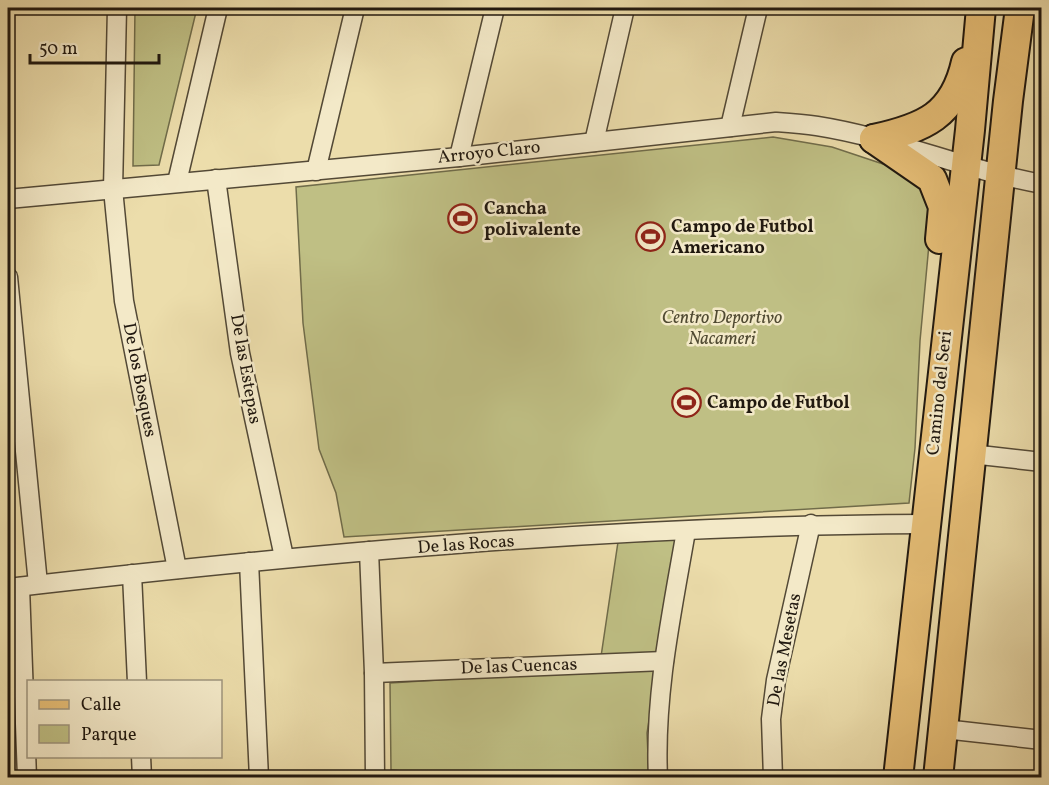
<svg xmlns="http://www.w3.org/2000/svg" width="1049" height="785" font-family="Vollkorn,serif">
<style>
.green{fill:#bfbf84;stroke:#706c4a;stroke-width:1.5}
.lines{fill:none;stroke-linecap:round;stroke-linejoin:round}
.street-casing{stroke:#534936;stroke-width:21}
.primary-casing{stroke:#20180f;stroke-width:32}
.street{stroke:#f3e9c8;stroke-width:18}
.primary{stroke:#e6be76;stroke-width:28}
.labels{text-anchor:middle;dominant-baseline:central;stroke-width:5;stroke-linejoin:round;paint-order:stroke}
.street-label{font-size:18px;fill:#20180f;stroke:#f3e9c8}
.poi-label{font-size:18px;font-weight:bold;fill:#20180f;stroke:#f3e9c8;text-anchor:start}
.park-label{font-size:18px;font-style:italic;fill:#504a32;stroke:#f3e9c8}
</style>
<rect width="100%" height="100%" fill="#ecddab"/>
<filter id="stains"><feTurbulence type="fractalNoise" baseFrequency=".00333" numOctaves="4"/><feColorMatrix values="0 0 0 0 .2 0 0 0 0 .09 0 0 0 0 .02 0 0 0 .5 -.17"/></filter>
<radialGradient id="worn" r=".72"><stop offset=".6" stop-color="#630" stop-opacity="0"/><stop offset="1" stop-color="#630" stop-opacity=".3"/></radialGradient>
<g class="green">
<polygon points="135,8 197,8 159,165 133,166"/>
<polygon points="773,137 832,147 892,167 918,182 932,212 920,341 915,448 909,503 344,537 336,493 319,449 303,323 296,187"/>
<polygon points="679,536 647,733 649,777 478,778 391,770 390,683 599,670 618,542"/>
</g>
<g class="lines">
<defs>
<g id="street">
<polyline points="117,8 113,189 124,301 177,569"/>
<polyline points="730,127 758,8"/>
<polyline points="594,142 625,8"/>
<polyline points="459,157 495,8"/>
<polyline points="316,171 355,8"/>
<polyline points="216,179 240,353 284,557"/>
<polyline points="177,182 218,8"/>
<path d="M8 199 459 157 776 122C790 123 804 124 817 126 894 138 965 170 1042 184"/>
<polyline points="8,277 38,584"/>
<polyline points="971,454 1042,462"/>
<polyline points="369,551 374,673 375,778"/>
<polyline points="249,562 259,778"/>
<polyline points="132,574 137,682"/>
<polyline points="20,587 27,778"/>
<path d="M8 588C312 553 619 525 926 524"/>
<polyline points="374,673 664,661"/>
<polyline points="944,729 1042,740"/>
<polyline points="141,756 142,778"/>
<path d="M658 778C654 695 672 612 686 531"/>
<polyline points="773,778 771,719 776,680 811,524"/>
</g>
<g id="primary">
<polyline points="874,139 932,179 943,207 940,239"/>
<path d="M874 139C924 128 954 116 966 62"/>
<polyline points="898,778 970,130 981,8"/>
<polyline points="938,778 1008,101 1020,8"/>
</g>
</defs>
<use href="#street" class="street-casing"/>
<use href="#primary" class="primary-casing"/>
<use href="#street" class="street"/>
<use href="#primary" class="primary"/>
</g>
<defs>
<symbol id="stadium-ring" viewBox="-11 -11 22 22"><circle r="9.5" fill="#f3e9c8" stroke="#8f2418" stroke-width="1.5"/><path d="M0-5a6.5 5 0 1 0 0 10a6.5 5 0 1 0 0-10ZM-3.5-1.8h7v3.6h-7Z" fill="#8f2418"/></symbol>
</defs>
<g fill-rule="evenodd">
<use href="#stadium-ring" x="446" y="202" width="33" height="33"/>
<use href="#stadium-ring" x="634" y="220" width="33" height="33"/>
<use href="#stadium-ring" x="670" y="386" width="33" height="33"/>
</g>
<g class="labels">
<g class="street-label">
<text transform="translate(489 153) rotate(-6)">Arroyo Claro</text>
<text transform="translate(245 369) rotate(80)">De las Estepas</text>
<text transform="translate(139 380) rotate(79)">De los Bosques</text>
<text transform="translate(940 393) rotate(-84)">Camino del Seri</text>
<text transform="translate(466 545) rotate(-4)">De las Rocas</text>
<text transform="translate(785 650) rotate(-79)">De las Mesetas</text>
<text transform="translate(519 667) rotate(-2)">De las Cuencas</text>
</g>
<g class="poi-label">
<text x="484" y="209">Cancha<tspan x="484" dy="21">polivalente</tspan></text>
<text x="671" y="227">Campo de Futbol<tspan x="671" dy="21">Americano</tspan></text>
<text x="707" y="403">Campo de Futbol</text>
</g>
<g class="park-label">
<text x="722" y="318">Centro Deportivo<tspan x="722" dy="21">Nacameri</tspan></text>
</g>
</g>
<rect width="1049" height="785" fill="none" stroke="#ecddab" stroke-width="30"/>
<rect x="9" y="9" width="1031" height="767" fill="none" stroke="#20180f" stroke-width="3"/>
<rect x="15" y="15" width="1019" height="755" fill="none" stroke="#20180f" stroke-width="1.5"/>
<rect x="27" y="680" width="195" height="78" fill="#f3e9c8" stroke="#9f957e" stroke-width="1.5"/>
<rect x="39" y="700" width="30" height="9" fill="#e6be76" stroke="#9f957e" stroke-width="1.5"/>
<text x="81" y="710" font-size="18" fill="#20180f">Calle</text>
<rect x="39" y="725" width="30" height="18" fill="#bfbf84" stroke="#9f957e" stroke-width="1.5"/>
<text x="81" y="740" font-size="18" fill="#20180f">Parque</text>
<path d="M30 54v9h129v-9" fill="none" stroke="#20180f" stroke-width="3"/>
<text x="39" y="54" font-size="18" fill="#20180f" stroke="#f3e9c8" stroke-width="4.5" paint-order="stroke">50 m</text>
<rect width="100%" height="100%" filter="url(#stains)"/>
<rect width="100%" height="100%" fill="url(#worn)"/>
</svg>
